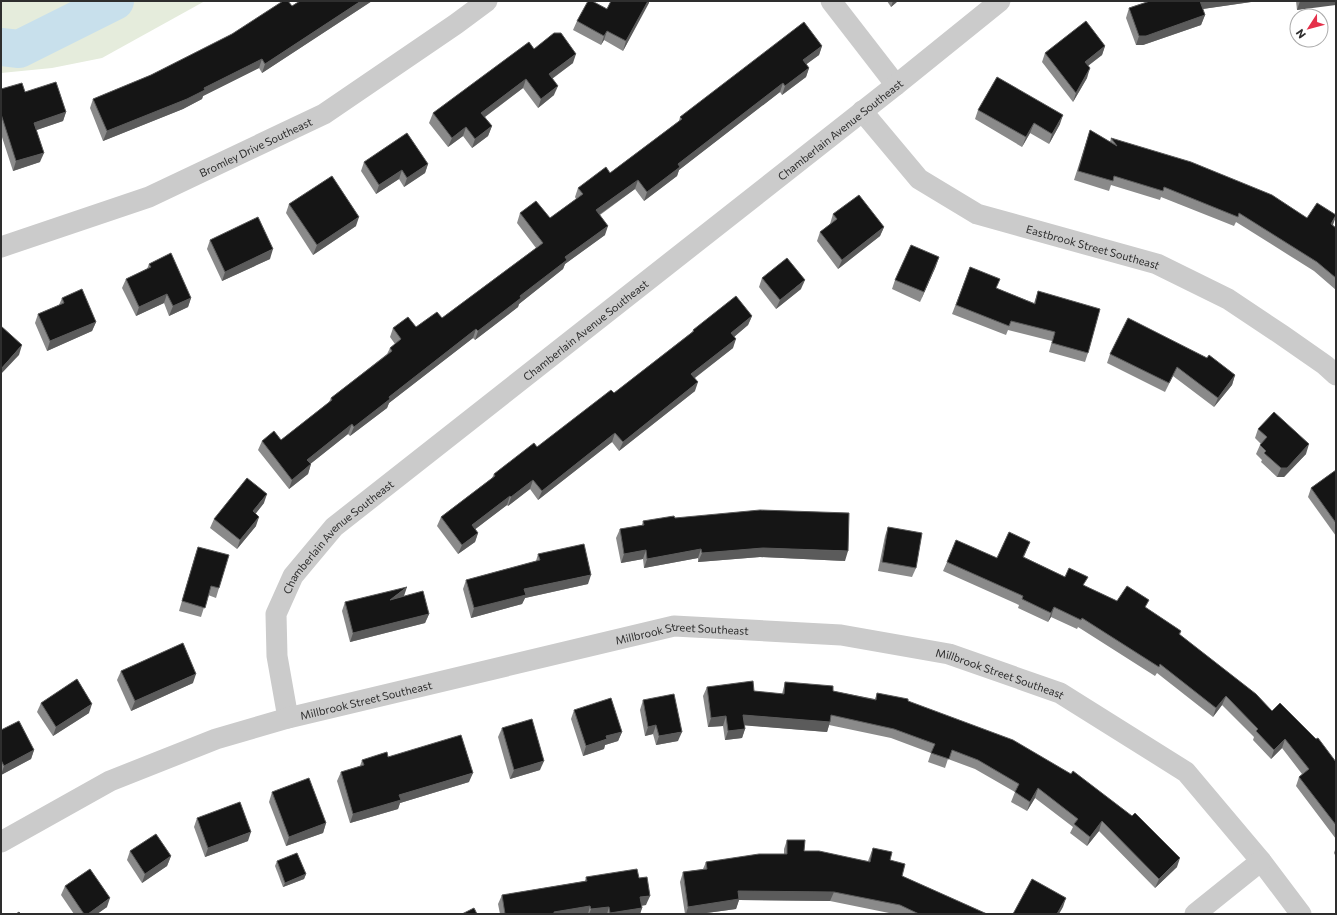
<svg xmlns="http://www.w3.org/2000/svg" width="1337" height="915" font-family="Commissioner,sans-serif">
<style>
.green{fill:#e5ecdc}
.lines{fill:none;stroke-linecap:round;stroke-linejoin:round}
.river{stroke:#c8e0ec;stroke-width:38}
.street{stroke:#cbcbcb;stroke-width:21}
.wall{fill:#8a8a8a}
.shaded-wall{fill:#5b5b5b}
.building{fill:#151515;stroke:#5b5b5b}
.labels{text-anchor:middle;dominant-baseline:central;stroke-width:4;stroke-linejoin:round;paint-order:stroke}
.street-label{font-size:11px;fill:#2e2e2e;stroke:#fff}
</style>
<rect width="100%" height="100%" fill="#fff"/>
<polygon class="green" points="1,1 205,1 102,58 52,68 1,73"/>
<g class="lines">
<polyline class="river" points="1,47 19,49 115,1"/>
<g class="street">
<polyline points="831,1 896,85"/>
<path id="s1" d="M862 111 919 179 977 214 1157 264 1228 299 1282 335 1325 365 1336 375"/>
<path id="s2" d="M1 247 149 197 324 114 456 24 487 1"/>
<path id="s3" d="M288 718 277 656 276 614 293 576 334 527 896 85 1000 1"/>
<path id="s4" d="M1 842 110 781 216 739 288 718 674 626 841 635 949 654 1060 693 1186 772 1261 861 1301 914"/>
<polyline points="1195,914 1261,861"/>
</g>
</g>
<g class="wall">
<polygon points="300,1 372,1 262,73 259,68 203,96 202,99 183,109 103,141 90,108 93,99 151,75 292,6"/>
<polygon points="611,1 649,1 623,51 604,40 601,45 573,30 577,21 607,9"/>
<polygon points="887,1 898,1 891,7"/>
<polygon points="1150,1 1258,1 1202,9 1205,15 1201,25 1143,45 1136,45 1126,18 1129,8"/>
<polygon points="1296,1 1336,1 1297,10"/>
<polygon points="822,46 819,55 806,64 809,68 806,77 782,95 780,92 679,170 677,176 644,201 635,189 600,215 605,235 565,264 563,269 519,304 518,307 475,340 473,338 389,403 387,408 350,436 348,434 310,464 311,464 308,474 289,489 258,450 262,441 281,440 329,402 331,398 387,354 390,348 395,344 390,337 393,328 416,327 442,318 536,248 517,223 520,213 550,218 576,199 575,197 578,188 610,173 679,121 680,117"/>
<polygon points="1105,46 1102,55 1088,66 1087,78 1073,102 1042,62 1045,53"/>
<polygon points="534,49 573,63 552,79 554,95 538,108 523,88 485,117 492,126 488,136 472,148 463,136 448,147 429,123 433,113"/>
<polygon points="1,89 25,92 66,112 63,121 36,130 40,162 13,171 1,134"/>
<polygon points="978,110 1060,124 1049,144 1030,133 1022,147 975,119"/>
<polygon points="1090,130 1110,142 1111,138 1307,218 1333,225 1336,228 1336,290 1314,271 1236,222 1234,226 1161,197 1160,200 1111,185 1109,191 1074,180"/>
<polygon points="364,162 428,164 425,173 404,187 399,179 376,194 361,171"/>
<polygon points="289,204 356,226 313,255 286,213"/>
<polygon points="833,214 884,227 880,236 838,269 817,241 820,232 830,224"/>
<polygon points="210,240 270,259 222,281 207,249"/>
<polygon points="149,264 191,298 188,307 169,316 164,303 136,316 122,288 126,279 147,269"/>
<polygon points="936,266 920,302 892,289 895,280"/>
<polygon points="970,267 996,288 1034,303 1038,291 1088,353 1085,362 1049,352 1052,341 1008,330 1006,335 952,314"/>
<polygon points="762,278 801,289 776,309 759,287"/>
<polygon points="62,298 96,322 92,331 47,351 35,323 38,314 59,305"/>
<polygon points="752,316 748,325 734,337 733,348 695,378 695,391 619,451 612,442 538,500 530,489 508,506 507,505 475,529 478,533 475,542 458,554 437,526 441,517 492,478 494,474 537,447 614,393 692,332 693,330"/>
<polygon points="1110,354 1235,375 1232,385 1214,407 1173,376 1165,392 1107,363"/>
<polygon points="1258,429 1306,454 1284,477 1277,477 1261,462 1262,460 1256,454 1260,445 1261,444 1255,438"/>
<polygon points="1336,470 1336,536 1308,497 1311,488"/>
<polygon points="264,503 255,514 256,526 237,549 210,528 214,519"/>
<polygon points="675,518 845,561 760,557 698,562 698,558 644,568 643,559 621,563 616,538 620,529 642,525 643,521"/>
<polygon points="888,527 916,568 912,577 878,571 885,536"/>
<polygon points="1030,542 1024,557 1065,577 1117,601 1146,608 1181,631 1180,635 1272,711 1336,762 1336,839 1296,786 1299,777 1302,774 1282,748 1271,759 1253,740 1254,737 1222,705 1213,717 1157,673 1155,676 1078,627 1077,629 1051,617 1048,622 1018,608 1019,605 943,571 947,562 997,558"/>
<polygon points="198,547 219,588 216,598 208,595 201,617 179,611 195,556"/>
<polygon points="538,554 588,584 525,598 522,604 471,618 463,589 466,580 536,561"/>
<polygon points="404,596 429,614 425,623 350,642 342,611 345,602"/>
<polygon points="121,671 193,683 131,711 117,680"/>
<polygon points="785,682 833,691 875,699 877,693 908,701 1177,867 1155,888 1099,831 1087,846 1070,833 1073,827 1035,798 1027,811 1011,802 1015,792 975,769 948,759 945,768 928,762 931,753 891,738 829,725 827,732 745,725 745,729 742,738 725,740 723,726 708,727 703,696 707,687 782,694"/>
<polygon points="643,700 678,741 656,745 653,734 645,736 640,710"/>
<polygon points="41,703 89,713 53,736 37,712"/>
<polygon points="574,710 622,732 618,741 605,745 604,749 583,756 571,719"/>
<polygon points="502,728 540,770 510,779 498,737"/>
<polygon points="1,730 34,750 31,759 1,775"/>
<polygon points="388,757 469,782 400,803 398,809 350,823 337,781 341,772 360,766 362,760"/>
<polygon points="272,792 326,823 323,833 286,846 269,802"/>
<polygon points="197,818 248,841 205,857 194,827"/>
<polygon points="787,840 804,851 868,861 873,848 890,860 902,876 987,914 894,914 830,901 739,900 736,909 699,914 685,914 680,882 683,872 703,869 706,862 784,854 784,849"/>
<polygon points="1336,847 1336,857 1334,853"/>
<polygon points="130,851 171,856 167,866 142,883 127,860"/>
<polygon points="277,861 306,874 304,879 283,887 275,866"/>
<polygon points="586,877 639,878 646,905 641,906 642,908 640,914 500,914 498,904 502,895 585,881"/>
<polygon points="65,886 107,907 97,914 74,914 61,895"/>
</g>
<g class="shaded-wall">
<polygon points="361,1 372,1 262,73 265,64"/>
<polygon points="648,1 649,1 649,3 623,51 626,41"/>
<polygon points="893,1 898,1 891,7"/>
<polygon points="1199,1 1258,1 1196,10"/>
<polygon points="1300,1 1336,1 1336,5 1297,10"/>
<polygon points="1205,15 1201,25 1143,45 1136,45 1139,36"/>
<polygon points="607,31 604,40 601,45 604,36"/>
<polygon points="822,46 819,55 800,69 803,60"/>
<polygon points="1105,46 1102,55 1081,71 1085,62"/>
<polygon points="576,54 573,63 546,83 549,74"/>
<polygon points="262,59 259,68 203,96 202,99 183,109 103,141 107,131 204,88"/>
<polygon points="809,68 806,77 782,95 785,86"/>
<polygon points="1090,68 1087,78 1073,102 1076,93"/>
<polygon points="526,79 523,88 478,122 481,113"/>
<polygon points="783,83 780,92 679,170 677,176 644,201 647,192 678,164"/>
<polygon points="558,86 554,95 538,108 541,99"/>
<polygon points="66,112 63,121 31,132 34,123"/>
<polygon points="1063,115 1060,124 1049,144 1052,134"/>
<polygon points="1034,123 1030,133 1022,147 1026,137"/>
<polygon points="492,126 488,136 472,148 475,139"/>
<polygon points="466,127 463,136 448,147 452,138"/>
<polygon points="44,153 40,162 13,171 16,161"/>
<polygon points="428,164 425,173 404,187 407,178"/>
<polygon points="402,170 399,179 376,194 379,185"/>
<polygon points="638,180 635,189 593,219 596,210"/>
<polygon points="1336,216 1333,225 1328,233 1331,224"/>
<polygon points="359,217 356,226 313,255 317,245"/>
<polygon points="608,226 605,235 565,264 563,269 519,304 518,307 475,340 478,331 565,257"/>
<polygon points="884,227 880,236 838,269 842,260"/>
<polygon points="273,249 270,259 222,281 225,272"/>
<polygon points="939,257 936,266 920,302 924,292"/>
<polygon points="805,280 801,289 776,309 780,300"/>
<polygon points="167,294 164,303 136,316 139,307"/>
<polygon points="191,298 188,307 169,316 173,306"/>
<polygon points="752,316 748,325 728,342 731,333"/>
<polygon points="96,322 92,331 47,351 50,341"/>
<polygon points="476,329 473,338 389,403 387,408 350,436 354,427 389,397"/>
<polygon points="736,339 733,348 688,383 691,374"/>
<polygon points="22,345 19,355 1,374 1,369"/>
<polygon points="1235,375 1232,385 1214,407 1218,398"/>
<polygon points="698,382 695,391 619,451 623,442"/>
<polygon points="352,424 348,434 304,469 307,460"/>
<polygon points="615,433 612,442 538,500 542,491"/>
<polygon points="1309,444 1306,454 1284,477 1277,477 1281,468"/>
<polygon points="311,464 308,474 289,489 292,480"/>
<polygon points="533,480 530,489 508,506 511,497"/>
<polygon points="267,494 264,503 250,521 253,511"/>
<polygon points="510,496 507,505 469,534 472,525"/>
<polygon points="259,517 256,526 237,549 240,540"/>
<polygon points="478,533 475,542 458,554 462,545"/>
<polygon points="763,548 848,551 845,561 760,557 698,562 702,553"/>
<polygon points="701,549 698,558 644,568 647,559"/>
<polygon points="646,550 643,559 621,563 624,554"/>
<polygon points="591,575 588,584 525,598 522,604 471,618 474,608 524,589"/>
<polygon points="407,587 404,596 390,600"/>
<polygon points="1054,607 1051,617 1048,622 1051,613"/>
<polygon points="429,614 425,623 350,642 353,633"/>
<polygon points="196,674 193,683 131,711 135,701"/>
<polygon points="1226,696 1222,705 1213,717 1216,708"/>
<polygon points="92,704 89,713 53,736 56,727"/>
<polygon points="743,715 830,722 827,732 740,725"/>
<polygon points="726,716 723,726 708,727 711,718"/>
<polygon points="656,725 653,734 645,736 648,727"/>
<polygon points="745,729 742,738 725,740 728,731"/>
<polygon points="622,732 618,741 605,745 604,749 583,756 586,746 606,736"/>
<polygon points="682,732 678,741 656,745 659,736"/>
<polygon points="1285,739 1282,748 1271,759 1274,750"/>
<polygon points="34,750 31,759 1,775 4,766"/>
<polygon points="544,761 540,770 510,779 514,770"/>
<polygon points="473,773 469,782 400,803 398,809 350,823 353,814 399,795"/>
<polygon points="1038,788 1035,798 1027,811 1030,802"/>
<polygon points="1102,821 1099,831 1087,846 1090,837"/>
<polygon points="326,823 323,833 286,846 289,837"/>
<polygon points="251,832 248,841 205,857 208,848"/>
<polygon points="171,856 167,866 142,883 145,874"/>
<polygon points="1180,858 1177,867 1155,888 1159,879"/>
<polygon points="306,874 304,879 283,887 285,883"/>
<polygon points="738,891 834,892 830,901 739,900 736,909 699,914 686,914 688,907"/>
<polygon points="650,896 646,905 637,906 640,897"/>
<polygon points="110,898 107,907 97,914 88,914"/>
<polygon points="1066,898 1063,907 1059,914 1057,914"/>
<polygon points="590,906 588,914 553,914 554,912"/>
<polygon points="609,907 607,914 589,914 591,909"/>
<polygon points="642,908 640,914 610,914 610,913"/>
</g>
<g class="building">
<polygon points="283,1 288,1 292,6 300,1 361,1 265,64 262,59 204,88 205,90 187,99 107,131 93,99 151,75 232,34"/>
<polygon points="588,1 592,1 607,9 611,1 648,1 626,41 607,31 604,36 577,21"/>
<polygon points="1150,1 1200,1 1205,15 1146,36 1139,36 1129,8"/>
<polygon points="1086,21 1105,46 1085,62 1090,68 1076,93 1045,53"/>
<polygon points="804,22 822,46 803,60 809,68 785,86 783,83 678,164 680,167 647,192 638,180 596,210 608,226 565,257 567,260 520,296 521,298 478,331 476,329 389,397 390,399 354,427 352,424 307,460 311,464 292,480 262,441 274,431 281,440 332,400 331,398 392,351 390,348 401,339 393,328 408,317 416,327 437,312 442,318 543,243 520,213 536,201 550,218 583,194 578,188 606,167 610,173 682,119 680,117"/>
<polygon points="554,33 561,33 576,54 549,74 558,86 541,99 526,79 481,113 492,126 475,139 466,127 452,138 433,113 529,42 534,49"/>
<polygon points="997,77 1063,115 1052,134 1034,123 1026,137 978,110"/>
<polygon points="56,82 66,112 34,123 44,153 16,161 1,114 1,89 22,83 25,92"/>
<polygon points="1090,130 1117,146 1111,138 1191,162 1272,195 1307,218 1317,203 1336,215 1331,224 1336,228 1336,278 1317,262 1239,213 1238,217 1164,187 1163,191 1114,176 1113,181 1078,171"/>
<polygon points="407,133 428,164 407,178 402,170 379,185 364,162"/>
<polygon points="332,176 359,217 317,245 289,204"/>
<polygon points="859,195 884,227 842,260 820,232 837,219 833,214"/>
<polygon points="258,217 273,249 225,272 210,240"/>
<polygon points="911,245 939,257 924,292 895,280"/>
<polygon points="171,253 191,298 173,306 167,294 139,307 126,279 151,267 149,264"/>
<polygon points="787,258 805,280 780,300 762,278"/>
<polygon points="970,267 1000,279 996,288 1035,304 1038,291 1100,309 1088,353 1052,343 1055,332 1011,321 1009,326 956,305"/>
<polygon points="82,289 96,322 50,341 38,314 64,303 62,298"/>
<polygon points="736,296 752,316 731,333 736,339 691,374 698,382 623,442 615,433 542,491 533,480 511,497 510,496 472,525 478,533 462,545 441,517 495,476 494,474 534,443 537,447 611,390 614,393 694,331 693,330"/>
<polygon points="1128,318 1207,358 1209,355 1235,375 1218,398 1177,367 1169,383 1110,354"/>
<polygon points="1,326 22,345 1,369"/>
<polygon points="1274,412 1309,444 1287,468 1281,468 1264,453 1266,451 1260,445 1267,437 1258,429"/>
<polygon points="1336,470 1336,523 1311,488"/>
<polygon points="247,478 267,494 253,511 259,517 240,540 214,519"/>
<polygon points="760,510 849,513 848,551 763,548 702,553 701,549 647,559 646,550 624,554 620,529 644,525 643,521 674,516 675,518"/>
<polygon points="888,527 922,533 916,568 882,562"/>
<polygon points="1009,532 1030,542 1023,557 1065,577 1069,568 1088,577 1083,585 1117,601 1127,586 1149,600 1145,607 1181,631 1179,634 1256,694 1272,711 1280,703 1316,739 1318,738 1336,762 1336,825 1299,777 1309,769 1285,739 1274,750 1256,731 1258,729 1226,696 1216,708 1160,664 1159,667 1082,618 1081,620 1054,607 1051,613 1022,599 1023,596 947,562 956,540 997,558"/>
<polygon points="584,544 591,575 524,589 526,595 474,608 466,580 540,560 538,554"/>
<polygon points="198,547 229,555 219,588 211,586 205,608 182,601"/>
<polygon points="407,587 390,600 423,591 429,614 353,633 345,602"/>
<polygon points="183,643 196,674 135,701 121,671"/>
<polygon points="77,679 92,704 56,727 41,703"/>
<polygon points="753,681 754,691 784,694 785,682 833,686 833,691 876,700 877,693 908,699 908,701 1013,740 1071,774 1073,771 1132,816 1135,813 1180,858 1159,879 1102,821 1090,837 1074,824 1078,819 1038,788 1030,802 1015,792 1019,784 978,760 952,750 949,759 931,753 935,744 894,729 831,715 830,722 743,715 745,729 728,731 726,716 711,718 707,687"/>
<polygon points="674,694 682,732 659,736 656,725 648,727 643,700"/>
<polygon points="611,698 622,732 606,736 607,739 586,746 574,710"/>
<polygon points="532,719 544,761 514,770 502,728"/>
<polygon points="19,721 34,750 4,766 1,760 1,730"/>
<polygon points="461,735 473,773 399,795 401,800 353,814 341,772 364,765 362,760 387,752 388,757"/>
<polygon points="309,778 326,823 289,837 272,792"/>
<polygon points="240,802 251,832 208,848 197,818"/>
<polygon points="156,834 171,856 145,874 130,851"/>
<polygon points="787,840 805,840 804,851 819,851 870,862 873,848 892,852 890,860 905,864 902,876 987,914 919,914 900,905 834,892 738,891 739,899 688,907 683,872 707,869 706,862 759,854 787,854"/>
<polygon points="297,853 306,874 285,883 277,861"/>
<polygon points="90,869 110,898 88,914 84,914 65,886"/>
<polygon points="637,869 639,878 647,877 650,896 640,897 642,908 610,913 609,907 591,909 590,906 554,912 554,914 505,914 502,895 587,881 586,877"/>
<polygon points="1032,879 1066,898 1057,914 1013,914"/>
<polygon points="474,908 477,914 462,914"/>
<polygon points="19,912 21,914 16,914"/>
</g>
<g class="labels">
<g class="street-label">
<text stroke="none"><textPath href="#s3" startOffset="854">Chamberlain Avenue Southeast</textPath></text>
<text stroke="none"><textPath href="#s2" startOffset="274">Bromley Drive Southeast</textPath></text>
<text stroke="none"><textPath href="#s1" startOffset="277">Eastbrook Street Southeast</textPath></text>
<text stroke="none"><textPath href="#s3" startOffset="530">Chamberlain Avenue Southeast</textPath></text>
<text stroke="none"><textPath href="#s3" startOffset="206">Chamberlain Avenue Southeast</textPath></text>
<text stroke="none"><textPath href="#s4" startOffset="718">Millbrook Street Southeast</textPath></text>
<text stroke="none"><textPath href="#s4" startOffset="1042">Millbrook Street Southeast</textPath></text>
<text stroke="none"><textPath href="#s4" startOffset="394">Millbrook Street Southeast</textPath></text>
</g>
</g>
<rect width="1337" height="915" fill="none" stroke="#2e2e2e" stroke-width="4"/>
<g transform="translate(1309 28) rotate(234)"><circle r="19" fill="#ffffff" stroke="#ababab"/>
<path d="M0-3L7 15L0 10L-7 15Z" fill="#e5304a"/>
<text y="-6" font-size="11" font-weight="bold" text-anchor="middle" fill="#2e2e2e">N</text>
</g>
</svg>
